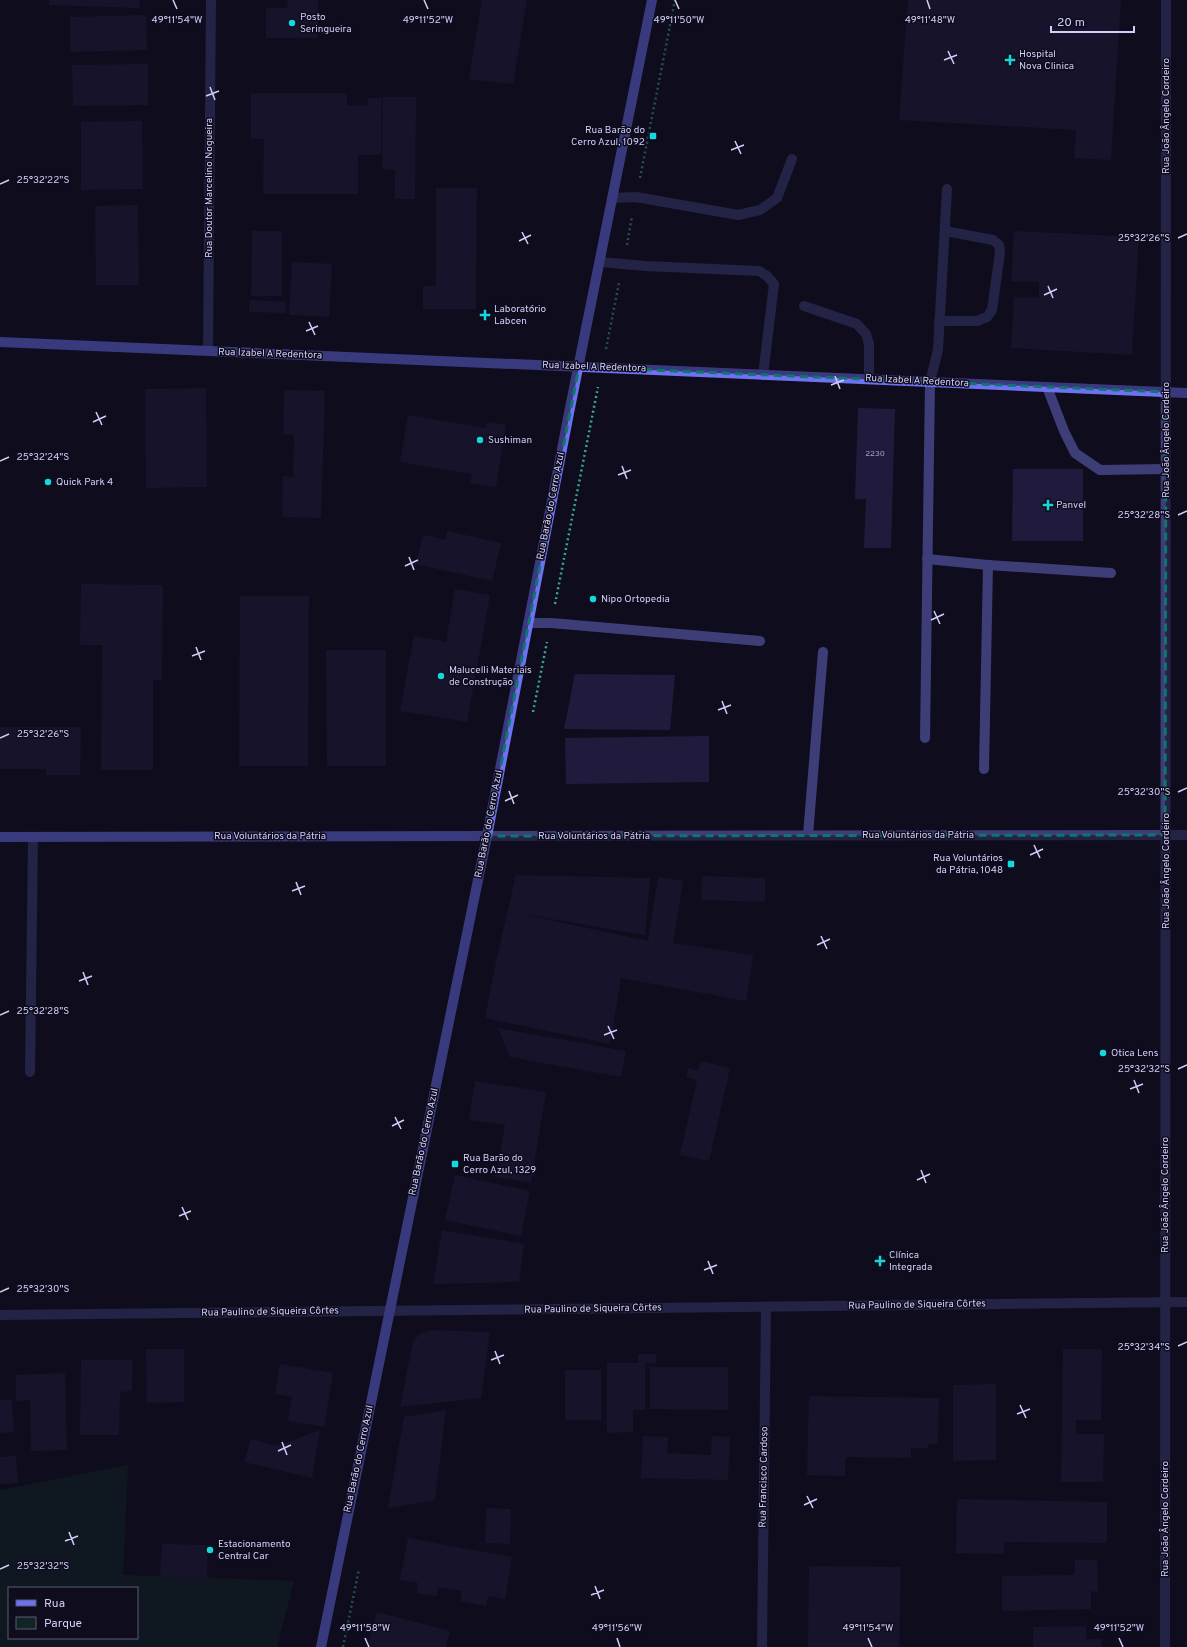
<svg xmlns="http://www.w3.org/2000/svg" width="1187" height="1647" font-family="Overpass,sans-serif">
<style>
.green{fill:#112624;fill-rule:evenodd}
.building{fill:#201b3c}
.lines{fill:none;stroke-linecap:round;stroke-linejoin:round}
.path{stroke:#38a497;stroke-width:2.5;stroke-dasharray:2 3;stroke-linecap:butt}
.service{stroke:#3d3e77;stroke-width:10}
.minor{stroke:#3d3e77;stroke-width:10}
.tertiary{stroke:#3d3e77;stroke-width:10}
.secondary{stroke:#6e72f2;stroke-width:10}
.marked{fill:none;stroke:#0f766e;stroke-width:3;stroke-dasharray:8 5;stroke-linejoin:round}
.ticks{fill:none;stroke:#d0cefa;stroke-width:1.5}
.poi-dot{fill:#15d8df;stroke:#0f0d1d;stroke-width:1.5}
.labels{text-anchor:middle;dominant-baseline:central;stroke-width:3;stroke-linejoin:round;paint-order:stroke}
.number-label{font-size:8px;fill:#a4a1ca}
.poi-label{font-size:10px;fill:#d0cefa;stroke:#0f0d1d;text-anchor:start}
.street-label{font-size:10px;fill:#d0cefa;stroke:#0f0d1d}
.ticks-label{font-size:10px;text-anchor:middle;fill:#d0cefa;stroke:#0f0d1d;stroke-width:3;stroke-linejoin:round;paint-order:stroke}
</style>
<rect width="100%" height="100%" fill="#0f0d1d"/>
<path class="green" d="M128 1465 123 1575 294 1581 277 1647H0V1490ZM9 1588H137V1638H9Z"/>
<g class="building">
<polygon points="49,0 140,0 139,8 49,5"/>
<polygon points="287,0 318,0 318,38 266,38 266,8 288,8"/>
<polygon points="482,0 527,0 513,84 469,79"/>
<polygon points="908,0 1121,0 1111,160 1074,158 1076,130 899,120"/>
<polygon points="146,15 147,50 70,52 70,17"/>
<polygon points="148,64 148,105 73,106 72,65"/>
<polygon points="251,93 347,93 347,105 367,106 368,98 382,98 381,155 358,155 358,194 263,194 264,139 251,139"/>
<polygon points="383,97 416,97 415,199 395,199 395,170 382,169"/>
<polygon points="142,121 143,189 81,190 81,122"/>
<polygon points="436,188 477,188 476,309 423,309 423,286 436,286"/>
<polygon points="138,205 139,285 96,285 95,206"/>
<polygon points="252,231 282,231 282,296 251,296"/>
<polygon points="1014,231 1139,237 1132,355 1011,348 1014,297 1039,298 1039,282 1011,281"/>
<polygon points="292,262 332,264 329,317 289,315"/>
<polygon points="249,300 286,302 285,313 249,312"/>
<polygon points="206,388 207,487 146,488 145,389"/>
<polygon points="284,390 325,391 321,518 282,517 283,476 293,477 294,435 283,434"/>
<polygon points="858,408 895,409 891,548 864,548 866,499 855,499"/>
<polygon points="408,415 486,428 487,422 506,425 496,487 470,483 472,474 400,462"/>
<polygon points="1013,469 1083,469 1083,541 1012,541"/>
<polygon points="447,531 501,543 492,581 416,564 423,535 446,540"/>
<polygon points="81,584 163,585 162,680 153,680 153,770 101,770 102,645 80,645"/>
<polygon points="455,589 490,595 467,722 400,711 414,636 446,642"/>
<polygon points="240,596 309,596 308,766 239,766"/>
<polygon points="326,650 386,650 386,766 327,766"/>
<polygon points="575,674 675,675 670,730 564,729"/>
<polygon points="0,727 81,727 80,775 46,775 46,769 0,769"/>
<polygon points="709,736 709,782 566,784 565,738"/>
<polygon points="516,875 650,878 645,935 517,913 648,941 658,877 683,881 673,943 753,955 746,1001 621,978 610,1044 485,1018 497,957"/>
<polygon points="702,876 765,878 765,902 701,900"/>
<polygon points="498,1028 626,1051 621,1077 510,1057"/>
<polygon points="701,1061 730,1068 709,1161 680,1155 697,1080 686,1077 688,1068 698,1071"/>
<polygon points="475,1081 546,1092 531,1183 496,1177 505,1125 469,1120"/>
<polygon points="455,1175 530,1191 521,1236 445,1220"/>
<polygon points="442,1230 524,1244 519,1282 433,1284"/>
<polygon points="431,1330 490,1332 481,1398 400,1407 413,1341 421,1333"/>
<polygon points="146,1349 184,1349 184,1402 147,1403"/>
<polygon points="1063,1349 1102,1349 1101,1420 1076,1420 1076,1434 1104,1434 1103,1482 1061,1482"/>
<polygon points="638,1354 656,1354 656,1363 645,1363 645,1410 633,1410 633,1432 607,1433 607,1363 638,1363"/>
<polygon points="81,1360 133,1360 132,1391 120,1392 119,1435 80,1435"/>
<polygon points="280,1364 333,1373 324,1427 288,1421 292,1397 275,1394"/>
<polygon points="650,1367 728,1367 728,1410 650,1409"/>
<rect x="565" y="1370" width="36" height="50"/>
<polygon points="65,1373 67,1450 31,1451 30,1400 16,1401 16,1375"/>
<polygon points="996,1384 996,1460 953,1461 953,1385"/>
<polygon points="809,1396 939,1398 938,1444 928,1444 928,1448 911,1448 911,1458 845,1457 845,1476 807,1475"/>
<polygon points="0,1400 12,1400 14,1432 0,1433"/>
<polygon points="446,1410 435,1500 388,1508 404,1417"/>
<polygon points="320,1430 312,1478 244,1462 251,1439 277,1446"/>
<polygon points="643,1436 668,1437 667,1453 711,1455 712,1436 730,1437 728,1480 641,1478"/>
<polygon points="16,1456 18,1483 0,1484 0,1457"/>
<polygon points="957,1499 1107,1502 1107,1543 1004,1542 1004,1554 956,1553"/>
<polygon points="486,1508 511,1509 510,1544 485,1543"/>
<polygon points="408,1538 512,1557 505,1599 488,1596 486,1606 460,1601 462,1591 438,1587 437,1596 417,1593 418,1583 400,1580"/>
<polygon points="162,1544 208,1545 207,1578 160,1577"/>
<polygon points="1075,1560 1097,1560 1098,1592 1091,1591 1091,1609 1002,1611 1002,1576 1075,1575"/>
<polygon points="809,1566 901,1567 899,1647 808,1647"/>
<polygon points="377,1612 450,1631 446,1647 367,1647"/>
<polygon points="1086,1626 1086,1639 1101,1639 1101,1647 1033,1647 1033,1627"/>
</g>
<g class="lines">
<g class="path">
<polyline points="640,178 675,0"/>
<polyline points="627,245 632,216"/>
<polyline points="606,349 619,283"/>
<polyline points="555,604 598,387"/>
<polyline points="533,712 547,642"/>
<polyline points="343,1647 359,1569"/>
</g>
<g class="service">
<polyline points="612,198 636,197 738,215 760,210 777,198 792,159"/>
<polyline points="600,262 645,266 759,271 767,276 774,284 763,375"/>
<polyline points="804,306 857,324 866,334 869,344 869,379"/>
<polyline points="939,321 977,321 987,317 992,310 1000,252 999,245 993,240 945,231"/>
<polyline points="1047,387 1064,431 1075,453 1100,470 1166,469"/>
<polyline points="927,559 988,565 984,769"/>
<polyline points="988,565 1111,573"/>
<polyline points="528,623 551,623 760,641"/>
<polyline points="925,738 930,382 938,350 947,189"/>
<polyline points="808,835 823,652"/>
<polyline points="30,1072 33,837"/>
</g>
<polyline class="minor" points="762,1647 766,1307"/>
<g class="tertiary">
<polyline points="208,351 211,0"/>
<polyline points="487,836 1187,835"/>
<polyline points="0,1315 1187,1302"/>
<polyline points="1165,1647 1166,0"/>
</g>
<g class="secondary">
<polyline points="0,342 1187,393"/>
<polyline points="0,837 487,836"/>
<polyline points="321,1647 487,836 569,413 652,0"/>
</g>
</g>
<path d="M0 0H1187V1647H0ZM579 367 1166 392 1165 835 487 836Z" fill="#0f0d1d" fill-opacity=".55" fill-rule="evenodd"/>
<path class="marked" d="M579 367 1166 392 1165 835 487 836Z"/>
<path class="ticks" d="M173 0 177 9M424 0 428 9M675 0 679 9M927 0 930 9M948 51 954 64M944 60 957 55M210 87 215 100M206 96 219 91M735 141 741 154M731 150 744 145M0 184 9 180M522 232 528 244M1178 238 1187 234M519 241 531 235M1048 286 1053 298M1044 295 1057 289M309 322 315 335M306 331 318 326M835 376 840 389M831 385 844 380M96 412 102 425M93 422 106 416M0 461 9 457M622 466 627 479M618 475 631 470M1178 515 1187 511M409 557 414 570M405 566 418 560M934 611 940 624M931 620 944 614M196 647 201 660M192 656 205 651M722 701 727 714M718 710 731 705M0 738 9 734M509 791 514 804M1178 792 1187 788M505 801 518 795M1034 845 1040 858M1030 855 1043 849M296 882 301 895M292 891 305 886M821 936 827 949M817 945 830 939M83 972 88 985M79 981 92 976M0 1015 9 1011M608 1026 614 1039M604 1035 617 1030M1178 1069 1187 1065M1134 1080 1139 1093M1130 1089 1143 1084M395 1117 401 1129M392 1126 404 1120M921 1170 926 1183M917 1180 930 1174M182 1207 188 1220M179 1216 191 1211M708 1261 713 1274M704 1270 717 1265M0 1292 9 1288M1178 1346 1187 1342M495 1351 500 1364M491 1360 504 1355M1020 1405 1026 1418M1017 1414 1030 1409M282 1442 287 1455M278 1451 291 1445M807 1496 813 1508M804 1505 817 1499M69 1532 74 1545M65 1541 78 1536M0 1569 9 1565M595 1586 600 1599M591 1595 604 1590M365 1638 369 1647M617 1638 620 1647M868 1638 872 1647M1119 1638 1123 1647"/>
<g class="poi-dot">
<circle cx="292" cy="23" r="4"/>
<path d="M1008 54h4v4h4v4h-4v4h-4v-4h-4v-4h4z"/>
<rect x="649" y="132" width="8" height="8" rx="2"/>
<path d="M483 309h4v4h4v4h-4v4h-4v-4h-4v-4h4z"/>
<circle cx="480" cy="440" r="4"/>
<circle cx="48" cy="482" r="4"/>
<path d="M1046 499h4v4h4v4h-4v4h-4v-4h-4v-4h4z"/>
<circle cx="593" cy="599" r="4"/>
<circle cx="441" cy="676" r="4"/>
<rect x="1007" y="860" width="8" height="8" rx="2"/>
<circle cx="1103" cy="1053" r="4"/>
<rect x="451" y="1160" width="8" height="8" rx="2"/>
<path d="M878 1255h4v4h4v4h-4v4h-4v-4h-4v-4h4z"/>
<circle cx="210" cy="1550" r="4"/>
</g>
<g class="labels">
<g class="number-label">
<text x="875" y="454">2230</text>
</g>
<g class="poi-label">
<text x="300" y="17">Posto<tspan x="300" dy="12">Seringueira</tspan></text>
<text x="1019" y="54">Hospital<tspan x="1019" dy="12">Nova Clinica</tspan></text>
<text x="645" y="130" text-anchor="end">Rua Barão do<tspan x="645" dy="12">Cerro Azul, 1092</tspan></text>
<text x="494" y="309">Laboratório<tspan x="494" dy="12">Labcen</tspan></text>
<text x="488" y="440">Sushiman</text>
<text x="56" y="482">Quick Park 4</text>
<text x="1056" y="505">Panvel</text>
<text x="601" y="599">Nipo Ortopedia</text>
<text x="449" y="670">Malucelli Materiais<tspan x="449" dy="12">de Construção</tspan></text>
<text x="1003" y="858" text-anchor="end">Rua Voluntários<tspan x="1003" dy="12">da Pátria, 1048</tspan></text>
<text x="1111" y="1053">Otica Lens</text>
<text x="463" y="1158">Rua Barão do<tspan x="463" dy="12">Cerro Azul, 1329</tspan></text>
<text x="889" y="1255">Clínica<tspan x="889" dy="12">Integrada</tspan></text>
<text x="218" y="1544">Estacionamento<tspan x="218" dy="12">Central Car</tspan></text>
</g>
<g class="street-label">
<text transform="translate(1166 116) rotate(-90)">Rua João Ângelo Cordeiro</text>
<text transform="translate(209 188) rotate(-90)">Rua Doutor Marcelino Nogueira</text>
<text transform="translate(270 354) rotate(2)">Rua Izabel A Redentora</text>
<text transform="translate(594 367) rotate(2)">Rua Izabel A Redentora</text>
<text transform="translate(917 381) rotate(3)">Rua Izabel A Redentora</text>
<text transform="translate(1166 440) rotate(-90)">Rua João Ângelo Cordeiro</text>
<text transform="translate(551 506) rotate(-79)">Rua Barão do Cerro Azul</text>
<text transform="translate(489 824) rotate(-79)">Rua Barão do Cerro Azul</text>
<text x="918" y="835">Rua Voluntários da Pátria</text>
<text x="270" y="836">Rua Voluntários da Pátria</text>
<text x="594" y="836">Rua Voluntários da Pátria</text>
<text transform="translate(1166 871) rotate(-90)">Rua João Ângelo Cordeiro</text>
<text transform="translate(424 1142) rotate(-78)">Rua Barão do Cerro Azul</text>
<text transform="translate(1165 1195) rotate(-90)">Rua João Ângelo Cordeiro</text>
<text transform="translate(917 1305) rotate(-1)">Rua Paulino de Siqueira Côrtes</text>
<text transform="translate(593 1309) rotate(-1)">Rua Paulino de Siqueira Côrtes</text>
<text transform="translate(270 1312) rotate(-1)">Rua Paulino de Siqueira Côrtes</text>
<text transform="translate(359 1459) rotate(-78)">Rua Barão do Cerro Azul</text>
<text transform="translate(764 1477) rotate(-89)">Rua Francisco Cardoso</text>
<text transform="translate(1165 1519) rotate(-90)">Rua João Ângelo Cordeiro</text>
</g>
</g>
<g class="ticks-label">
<text x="177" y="23">49°11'54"W</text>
<text x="428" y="23">49°11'52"W</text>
<text x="679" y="23">49°11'50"W</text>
<text x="930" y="23">49°11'48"W</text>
<text x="43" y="183">25°32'22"S</text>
<text x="1144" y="241">25°32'26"S</text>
<text x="43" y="460">25°32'24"S</text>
<text x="1144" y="518">25°32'28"S</text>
<text x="43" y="737">25°32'26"S</text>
<text x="1144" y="795">25°32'30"S</text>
<text x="43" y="1014">25°32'28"S</text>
<text x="1144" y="1072">25°32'32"S</text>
<text x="43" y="1292">25°32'30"S</text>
<text x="1144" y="1350">25°32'34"S</text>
<text x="43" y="1569">25°32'32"S</text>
<text x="365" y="1631">49°11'58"W</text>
<text x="617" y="1631">49°11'56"W</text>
<text x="868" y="1631">49°11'54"W</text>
<text x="1119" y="1631">49°11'52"W</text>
</g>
<rect x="8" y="1587" width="130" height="52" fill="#0f0d1d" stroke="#5c5a75"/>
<rect x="16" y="1600" width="20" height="6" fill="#6e72f2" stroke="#5c5a75"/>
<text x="44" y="1607" font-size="12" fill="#d0cefa">Rua</text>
<rect x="16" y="1617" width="20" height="12" fill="#112624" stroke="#5c5a75"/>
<text x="44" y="1627" font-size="12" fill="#d0cefa">Parque</text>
<path d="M1051 26v6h83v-6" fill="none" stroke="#d0cefa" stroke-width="2"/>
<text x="1057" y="26" font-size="12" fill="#d0cefa" stroke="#0f0d1d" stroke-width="3" paint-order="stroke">20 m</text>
</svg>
